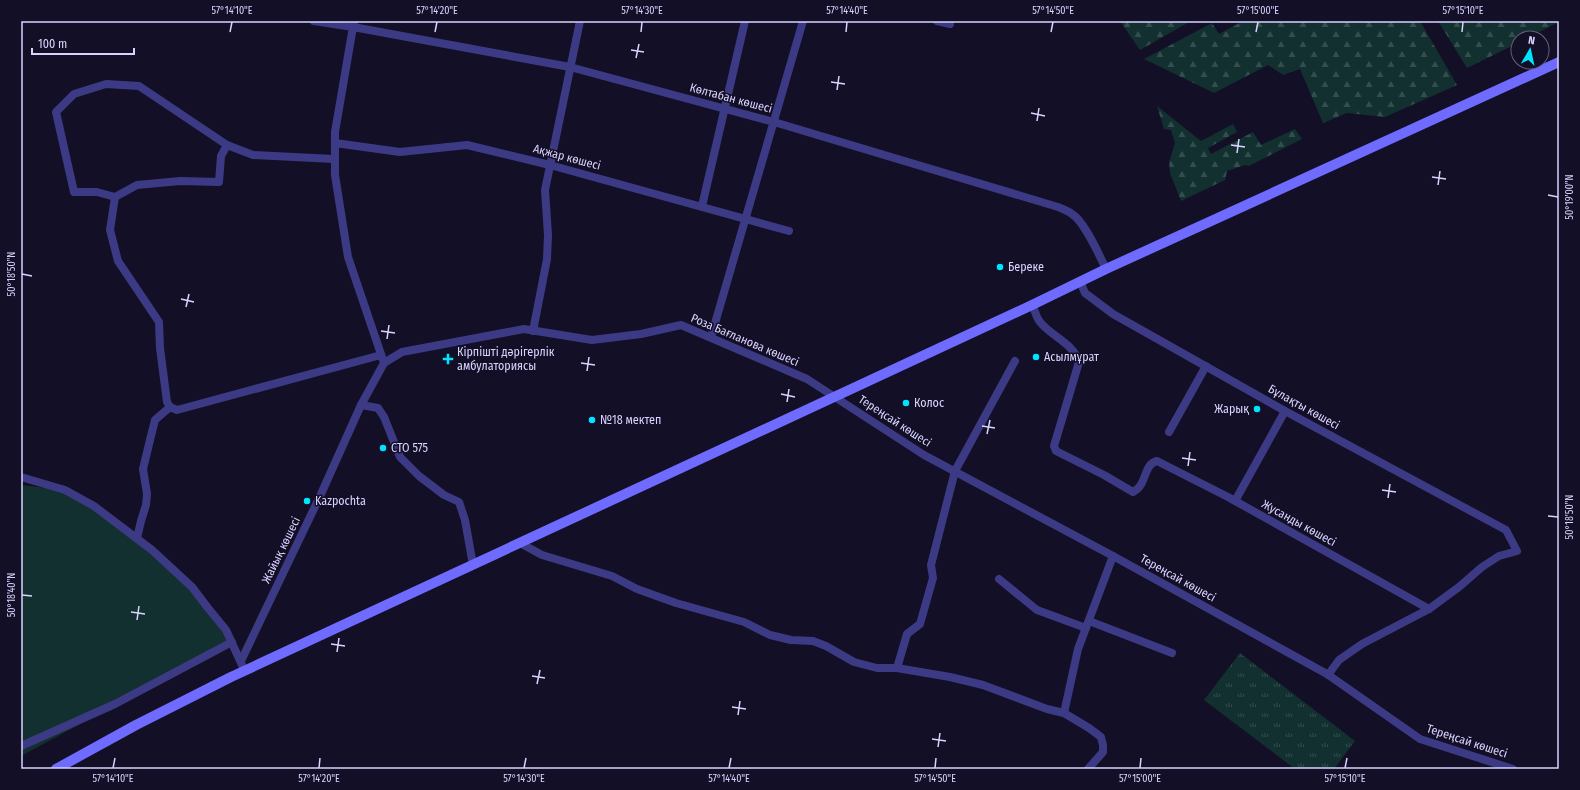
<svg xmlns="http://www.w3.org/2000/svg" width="1580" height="790" font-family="'Fira Sans Condensed',sans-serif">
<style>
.grass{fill:url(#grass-tufts)}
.forest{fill:url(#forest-firs)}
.park{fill:url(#park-crowns)}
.garden{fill:#12302f}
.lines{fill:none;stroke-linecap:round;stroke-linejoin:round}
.street{stroke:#3d3a85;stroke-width:8}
.secondary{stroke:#6f6bff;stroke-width:10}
.ticks{fill:none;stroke:#d9d4ff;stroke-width:1.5}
.poi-dot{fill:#00e5ff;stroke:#130f26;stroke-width:1.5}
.labels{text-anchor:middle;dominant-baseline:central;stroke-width:3;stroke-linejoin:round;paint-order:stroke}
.street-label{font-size:12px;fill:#d9d4ff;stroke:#130f26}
.poi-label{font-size:12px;fill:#d9d4ff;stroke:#130f26;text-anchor:start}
.neatline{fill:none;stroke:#d9d4ff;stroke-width:1.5}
.ticks-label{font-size:10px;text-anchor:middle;fill:#d9d4ff}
</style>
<defs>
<pattern id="grass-tufts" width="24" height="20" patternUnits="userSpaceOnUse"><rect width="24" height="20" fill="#12302f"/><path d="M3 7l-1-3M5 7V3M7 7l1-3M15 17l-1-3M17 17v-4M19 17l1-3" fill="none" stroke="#344d4e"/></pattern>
<pattern id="forest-firs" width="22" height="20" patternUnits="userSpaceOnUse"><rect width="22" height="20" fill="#12302f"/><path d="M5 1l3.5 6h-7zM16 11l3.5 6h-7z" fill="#344d4e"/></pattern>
<pattern id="park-crowns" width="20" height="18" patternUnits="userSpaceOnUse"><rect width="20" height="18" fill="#12302f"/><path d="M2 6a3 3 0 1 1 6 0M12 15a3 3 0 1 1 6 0" fill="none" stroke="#344d4e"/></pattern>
</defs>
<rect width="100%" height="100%" fill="#130f26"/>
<polygon class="grass" points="1240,653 1355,741 1334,769 1295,769 1204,700"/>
<g class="forest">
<polygon points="1120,21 1191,21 1140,50"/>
<polygon points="1243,21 1420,21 1457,85 1385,117 1347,113 1323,123 1300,69 1283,75 1268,65 1214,93 1144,59 1212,23 1219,34"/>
<polygon points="1438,21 1559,21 1559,22 1527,38 1518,38 1518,43 1467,68"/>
<polygon points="1157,106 1201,141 1233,124 1237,132 1208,148 1211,154 1253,132 1261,145 1295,129 1302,139 1249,166 1245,165 1227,171 1225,180 1181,201 1170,173 1169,162 1175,143 1171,130 1164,129"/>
</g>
<polygon class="park" points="498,347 499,356 486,358 484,349"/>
<polygon class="garden" points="21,485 65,490 152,550 208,608 232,642 21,756"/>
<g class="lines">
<g class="street">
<path d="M314 21 353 27 570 67 774 122 1058 207C1063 209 1068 211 1072 214 1085 222 1099 255 1106 269"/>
<polyline points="354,21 335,132 335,175 348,257 383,360"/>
<polyline points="937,21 950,24"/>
<polyline points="335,143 400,152 467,145 550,165 789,231"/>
<polyline points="334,159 253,155 227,145 139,86 106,84 74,94 56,112 74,192 97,192 115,197 110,230 118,261 159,322 160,348 167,402 170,407 177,410 381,355"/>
<polyline points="115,197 137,185 180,181 219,182 221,156 227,145"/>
<polyline points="702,206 745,21"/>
<polyline points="1080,281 1085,293 1113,314 1285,411 1506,530 1517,551 1499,556 1482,567 1459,587 1429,609 1362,644 1339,660 1328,675"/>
<path d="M1032 305C1035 310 1036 317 1040 322 1051 336 1074 344 1079 362L1054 446 1056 451 1104 475 1133 492C1147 486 1143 464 1157 461L1228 497 1429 609"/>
<polyline points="533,331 547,259 548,235 545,190 580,21"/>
<polyline points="711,337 803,21"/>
<polyline points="361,405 378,408 384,417 400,457 419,476 444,495 459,502 465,520 473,565"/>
<polyline points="1169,432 1206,366"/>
<polyline points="21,477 65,490 94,506 152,550 192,587 208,608 226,630 242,665"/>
<polyline points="1235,501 1285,411"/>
<polyline points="137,538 141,521 146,505 147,494 143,469 150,440 155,420 170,407"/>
<polyline points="520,543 542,555 612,576 637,589 676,603 744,622 770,635 791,640 813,641 826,646 854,662 877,668 897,668 907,634 920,624 933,578 931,565 955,471 1015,361"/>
<polyline points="999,579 1037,610 1086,628"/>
<polyline points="1089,621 1172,653"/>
<polyline points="241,661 321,494 361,405 384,363 402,352 524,329 592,340 641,334 681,325 807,379 924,455 1113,556 1327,674 1420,739 1513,769"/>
<polyline points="897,668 950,677 983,685 1047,709 1064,713 1089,728 1101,737 1103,745 1103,752 1088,769"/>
<polyline points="1064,713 1078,649 1113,556"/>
<polyline points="21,746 115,704 232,642"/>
</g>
<polyline class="secondary" points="56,769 136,725 231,677 1032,305 1106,269 1559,62"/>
</g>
<path class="ticks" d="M230 32 232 22M435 32 437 22M641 32 642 22M846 32 847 22M1051 32 1053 22M1256 32 1258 22M1462 32 1463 22M631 50 644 52M636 58 639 44M831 82 845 84M837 90 839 76M1031 113 1045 116M1037 121 1039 108M1231 145 1245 147M1237 153 1239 139M1432 177 1446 179M1438 185 1440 171M1548 195 1558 197M22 274 32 276M181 299 194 302M186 307 189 294M381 331 395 333M387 339 389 325M581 363 595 365M587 371 589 357M781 394 795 397M787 402 789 389M982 426 995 428M987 434 990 420M1182 458 1196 460M1188 466 1190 452M1382 490 1396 492M1388 498 1390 484M1548 516 1558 517M22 595 32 596M131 612 145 614M137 620 139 606M331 644 345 646M337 652 339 638M532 676 545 678M537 684 540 670M732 707 746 709M738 715 740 701M932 739 946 741M938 747 940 733M113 768 115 758M319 768 320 758M524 768 526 758M729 768 731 758M935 768 936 758M1140 768 1141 758M1345 768 1347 758"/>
<g class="poi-dot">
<circle cx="1000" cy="267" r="4"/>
<circle cx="1036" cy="357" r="4"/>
<path d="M446 353h4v4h4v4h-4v4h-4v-4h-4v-4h4z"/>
<circle cx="906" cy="403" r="4"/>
<circle cx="1257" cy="409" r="4"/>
<circle cx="592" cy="420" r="4"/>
<circle cx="383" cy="448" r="4"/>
<circle cx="307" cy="501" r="4"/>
</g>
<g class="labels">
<g class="street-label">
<text transform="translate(731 98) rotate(15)">Көлтабан көшесі</text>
<text transform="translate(567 157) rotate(15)">Ақжар көшесі</text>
<text transform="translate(745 340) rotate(23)">Роза Бағланова көшесі</text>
<text transform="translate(1304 407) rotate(29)">Бұлақты көшесі</text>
<text transform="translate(895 421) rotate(33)">Тереңсай көшесі</text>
<text transform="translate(1299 523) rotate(29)">Жусанды көшесі</text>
<text transform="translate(281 550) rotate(-64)">Жайық көшесі</text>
<text transform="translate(1178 578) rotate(29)">Тереңсай көшесі</text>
<text transform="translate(1467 741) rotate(18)">Тереңсай көшесі</text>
</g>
<g class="poi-label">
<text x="1008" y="267">Береке</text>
<text x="457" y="352">Кірпішті дәрігерлік<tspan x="457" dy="14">амбулаториясы</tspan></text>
<text x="1044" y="357">Асылмұрат</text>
<text x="914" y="403">Колос</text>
<text x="1249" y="409" text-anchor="end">Жарық</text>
<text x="600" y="420">№18 мектеп</text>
<text x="391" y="448">СТО 575</text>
<text x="315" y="501">Kazpochta</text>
</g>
</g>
<rect width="1580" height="790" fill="none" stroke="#130f26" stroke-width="44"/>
<g transform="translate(1530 50) rotate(9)"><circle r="19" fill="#130f26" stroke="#625e7d"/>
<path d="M0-3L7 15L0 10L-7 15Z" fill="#00e5ff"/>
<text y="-6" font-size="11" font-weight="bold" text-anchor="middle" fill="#d9d4ff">N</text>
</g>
<path d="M32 48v6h102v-6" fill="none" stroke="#d9d4ff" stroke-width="2"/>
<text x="38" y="48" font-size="12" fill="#d9d4ff" stroke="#130f26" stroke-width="3" paint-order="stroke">100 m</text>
<rect x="22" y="22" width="1536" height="746" class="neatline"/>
<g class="ticks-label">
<text x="232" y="14">57°14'10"E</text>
<text x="437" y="14">57°14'20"E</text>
<text x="642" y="14">57°14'30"E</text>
<text x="847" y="14">57°14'40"E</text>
<text x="1053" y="14">57°14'50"E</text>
<text x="1258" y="14">57°15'00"E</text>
<text x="1463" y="14">57°15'10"E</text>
<text transform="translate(1569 197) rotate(-90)" y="4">50°19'00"N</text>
<text transform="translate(11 274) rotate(-90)" y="4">50°18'50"N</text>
<text transform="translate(1569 517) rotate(-90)" y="4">50°18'50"N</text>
<text transform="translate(11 595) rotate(-90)" y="4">50°18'40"N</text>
<text x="113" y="782">57°14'10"E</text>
<text x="319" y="782">57°14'20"E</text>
<text x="524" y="782">57°14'30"E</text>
<text x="729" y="782">57°14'40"E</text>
<text x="935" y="782">57°14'50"E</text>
<text x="1140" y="782">57°15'00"E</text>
<text x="1345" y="782">57°15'10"E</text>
</g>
</svg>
